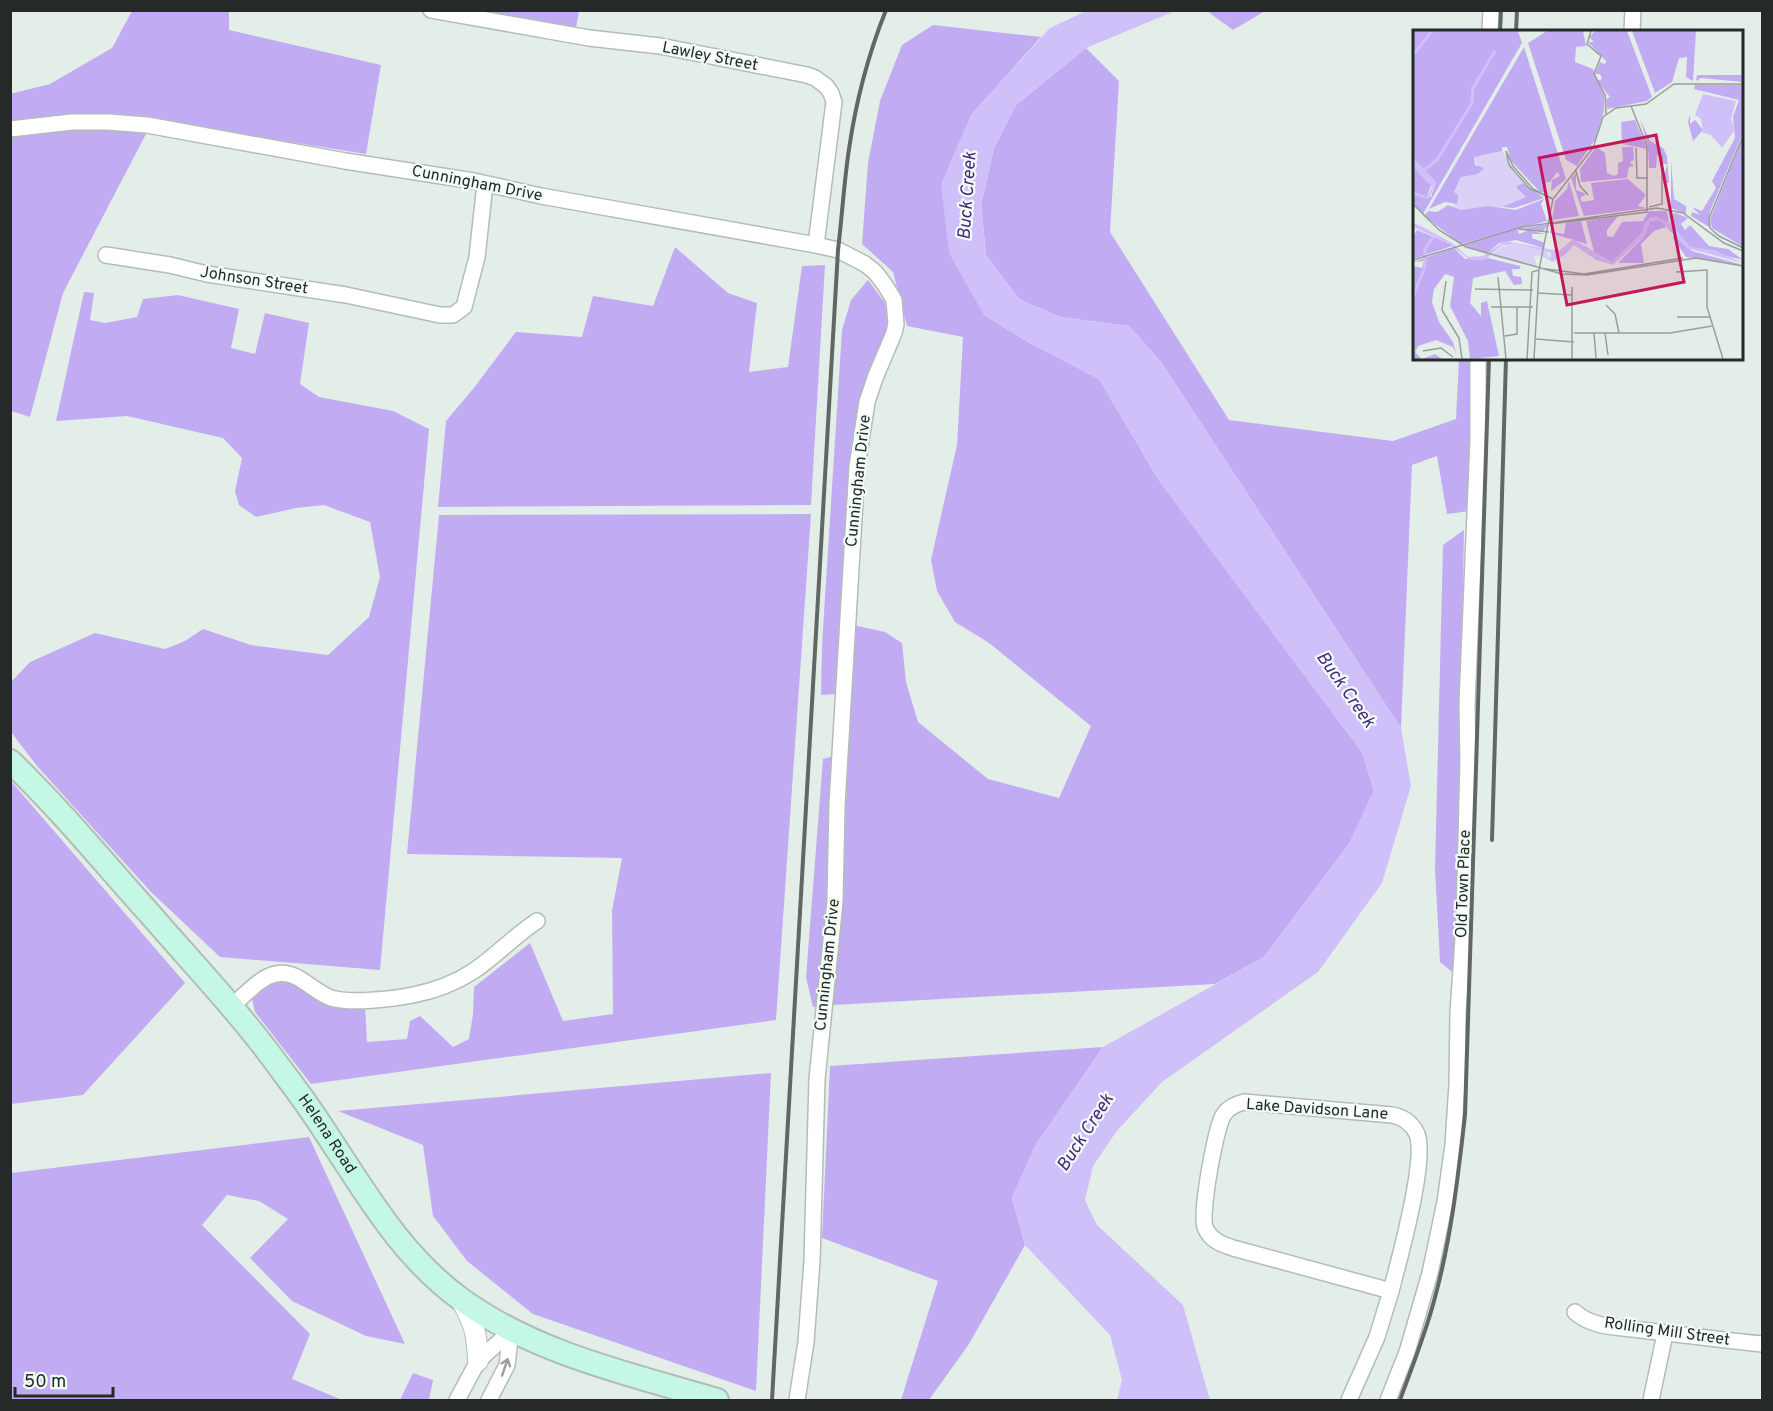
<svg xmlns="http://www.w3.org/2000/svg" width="1773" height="1411" font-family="Overpass,sans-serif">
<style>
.forest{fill:#c1acf4}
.water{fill:#d0c0fa}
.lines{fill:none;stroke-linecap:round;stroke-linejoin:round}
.minor-casing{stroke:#b3bdb8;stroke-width:18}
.tertiary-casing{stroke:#b3bdb8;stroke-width:22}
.secondary-casing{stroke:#b3bdb8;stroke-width:26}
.minor{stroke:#fff;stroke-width:15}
.tertiary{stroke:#fff;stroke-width:20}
.secondary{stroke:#c5f8e4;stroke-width:22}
.rail{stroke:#616764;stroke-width:4}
.oneway{stroke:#9d9f9e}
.labels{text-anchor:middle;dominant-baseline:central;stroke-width:4.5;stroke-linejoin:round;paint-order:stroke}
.street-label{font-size:16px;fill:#252927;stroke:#f1fcf6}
.water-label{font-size:18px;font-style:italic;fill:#472678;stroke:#f1fcf6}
.inset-river{fill:none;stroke:#d0c0fa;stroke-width:3}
.inset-road{fill:none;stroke:#989f9b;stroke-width:1.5}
.view{fill:#c2185b;fill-opacity:0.15;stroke:#c2185b;stroke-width:3}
.inset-edge{fill:none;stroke:#252927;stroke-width:3}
</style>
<rect width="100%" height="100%" fill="#e4eee8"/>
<g class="forest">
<polygon points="132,11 229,11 229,30 381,65 366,154 108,113 50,116 11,122 10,94 50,84 112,48"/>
<polygon points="466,11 579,11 576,28"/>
<polygon points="1207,11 1265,11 1233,30"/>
<polygon points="933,25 1041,37 971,115 984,315 1028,342 1099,379 1158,479 1362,752 1374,791 1349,844 1264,957 1215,984 833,1005 841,924 853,625 885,632 902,643 906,682 918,722 988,779 1059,798 1091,726 989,643 955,622 937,591 931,560 957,445 963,337 907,326 893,272 862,244 868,163 880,101 902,45"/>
<polygon points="1086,48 1119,81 1110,232 1229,420 1393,441 1456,419 1459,359 1471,359 1470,511 1447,514 1437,456 1412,465 1401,728 1161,362 1129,326 1060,317 1019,299 986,255 981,205 994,148 1016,105"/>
<polygon points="110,129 146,134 63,293 30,417 11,411 10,136 60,131"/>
<polygon points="675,247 728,293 757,303 749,372 788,367 802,266 825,265 811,505 438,507 446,421 473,389 516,332 582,337 593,296 653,306"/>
<polygon points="868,280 885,303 888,328 872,374 851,445 835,694 821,695 822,645 842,330 851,300"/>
<polygon points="84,292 94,293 90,320 105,323 137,317 143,299 178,295 239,309 231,348 255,354 265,313 309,323 300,384 319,397 393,411 429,429 380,970 220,957 151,892 37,766 11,732 11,682 30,662 95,633 165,649 185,641 203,629 251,645 328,655 369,617 380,577 370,522 324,505 296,508 256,517 239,505 235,491 242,458 223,438 127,416 56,421"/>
<polygon points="811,514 776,1020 311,1084 255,1012 252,999 268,979 283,979 365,1005 367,1042 407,1039 410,1021 420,1016 453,1047 469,1039 473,1014 474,987 530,943 563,1021 613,1014 612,911 622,858 407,854 439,515"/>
<polygon points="1464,530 1456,975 1440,962 1435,869 1443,545"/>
<polygon points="834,756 829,901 820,1006 813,1007 806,977 823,759"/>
<polygon points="10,780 185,983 83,1095 11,1104"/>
<polygon points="1103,1047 1035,1146 1012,1198 1025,1245 969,1344 929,1400 901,1400 938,1281 822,1238 830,1066"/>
<polygon points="771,1073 756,1391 533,1314 467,1261 433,1216 423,1145 338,1111"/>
<polygon points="309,1137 405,1344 366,1336 292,1301 250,1258 288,1219 259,1201 227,1195 202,1225 310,1334 292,1379 342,1400 11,1400 11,1173"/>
<polygon points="413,1373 433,1380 429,1400 400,1400"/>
</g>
<polygon class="water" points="1086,11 1175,11 1086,48 1016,105 994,148 981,205 986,255 1019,299 1060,317 1129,326 1161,362 1401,728 1411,786 1382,883 1318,972 1162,1082 1116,1132 1093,1166 1085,1200 1097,1225 1183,1305 1210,1400 1117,1400 1122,1380 1110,1335 1025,1245 1012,1198 1035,1146 1103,1047 1264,957 1349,844 1374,791 1362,752 1158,479 1099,379 1028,342 984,315 949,253 941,184 971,115 1050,28"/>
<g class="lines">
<defs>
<g id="minor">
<polyline points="431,10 589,38 660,46 807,75 815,78 826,86 831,93 834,102 816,245"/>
<polyline points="1490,32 1491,10"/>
<polyline points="1632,32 1633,10"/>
<polyline points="10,129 72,122 108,122 147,125 345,161 474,181 541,196 816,245 838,250 865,264 875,272 885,285 894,300 896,324 894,333 875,378 867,402 857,467 837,805 835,901 817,1079 812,1261 806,1342 797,1400"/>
<polyline points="106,255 170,265 207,274 346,295 440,315 453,315 464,307 477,257 485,184"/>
<path d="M231 1007C251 990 271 961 300 979 310 985 320 994 331 998 350 1004 393 999 413 995 433 991 455 983 472 972 495 957 514 936 537 921"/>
<path d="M1244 1102 1392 1115C1403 1117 1412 1123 1417 1134 1427 1161 1399 1260 1391 1291L1233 1248C1221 1244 1210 1240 1205 1227 1200 1213 1216 1125 1224 1114 1229 1107 1236 1104 1244 1102Z"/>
<path d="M1575 1312C1592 1328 1619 1327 1641 1330 1682 1335 1722 1340 1762 1344"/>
<polyline points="457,1400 478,1361 511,1331"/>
<polyline points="489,1400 507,1365 511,1331"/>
<polyline points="1349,1400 1377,1337 1391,1291"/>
<polyline points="1388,1400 1407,1352 1430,1273 1445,1202 1453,1145 1457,1084 1458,1013 1464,924 1468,760 1467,704 1478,441 1478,358"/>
<polyline points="1651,1400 1665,1334"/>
</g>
<path id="tertiary" d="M460 1298C474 1323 477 1332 478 1361"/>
<g id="secondary">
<path id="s1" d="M10 761C60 809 104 863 150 914 194 965 241 1014 280 1068 296 1089 312 1111 326 1133 366 1193 401 1256 462 1300 537 1354 630 1374 717 1400"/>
</g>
</defs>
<use href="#minor" class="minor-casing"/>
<use href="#tertiary" class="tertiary-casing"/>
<use href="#secondary" class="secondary-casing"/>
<use href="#minor" class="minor"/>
<use href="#tertiary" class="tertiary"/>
<use href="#secondary" class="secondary"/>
<g class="rail">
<polyline points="1500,32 1501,10"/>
<polyline points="1516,32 1517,10"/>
<polyline points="1492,840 1506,358"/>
<path d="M772 1400 838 250C842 217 844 182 849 149 856 101 868 55 886 10"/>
<path d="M1400 1400C1412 1367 1425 1335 1434 1301 1451 1240 1458 1177 1465 1115L1489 358"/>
</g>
</g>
<defs><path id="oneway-shaft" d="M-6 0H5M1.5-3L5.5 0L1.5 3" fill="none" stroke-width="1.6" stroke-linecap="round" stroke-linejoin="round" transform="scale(1.5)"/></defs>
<use class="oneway" href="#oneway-shaft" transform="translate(505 1367) rotate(-71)"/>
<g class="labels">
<g class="street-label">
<text transform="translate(710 57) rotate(11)">Lawley Street</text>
<text transform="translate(477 184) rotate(11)">Cunningham Drive</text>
<text transform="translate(254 281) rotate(9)">Johnson Street</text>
<text transform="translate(859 481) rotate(-84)">Cunningham Drive</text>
<text transform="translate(1464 884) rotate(-88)">Old Town Place</text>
<text transform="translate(828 965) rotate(-84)">Cunningham Drive</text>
<text transform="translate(1317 1110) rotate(4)">Lake Davidson Lane</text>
<text stroke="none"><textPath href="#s1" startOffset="490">Helena Road</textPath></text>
<text transform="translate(1667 1332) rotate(8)">Rolling Mill Street</text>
</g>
<g class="water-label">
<text transform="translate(968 196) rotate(-86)">Buck Creek</text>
<text transform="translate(1345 690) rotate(55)">Buck Creek</text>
<text transform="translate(1086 1133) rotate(-57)">Buck Creek</text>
</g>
</g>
<g transform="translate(1413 30)">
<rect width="330" height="330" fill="#e4eee8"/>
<path d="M89 121 110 153 113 167 89 177 49 180 41 176V162L48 147 65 137 61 127ZM104 214 132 221 138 227 121 226 124 237 78 226 89 216Z" fill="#dbd0f6"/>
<path d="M1 1H105L109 13 10 184 0 173V165L18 167 23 152 0 128ZM134 1H170L173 16 163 17 162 32 180 39 191 65V81L182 110 164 136 153 130 115 13ZM182 1H214L239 67 234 71 194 79 193 69 197 67 184 51 189 49 187 44H182L187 32 192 34 193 31 175 12H181L176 7ZM219 1H283L280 51 273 47 274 27 266 28 259 52 242 63ZM111 17 153 149 138 161 139 150 147 146 144 142 137 152H133L131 160 135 163 127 162 98 131 94 117H89V121L61 127 62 135 71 138 65 144 48 147 41 162 45 165 44 174 32 172 16 179ZM284 45H330V52L288 48 283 51ZM282 55H330V103L297 181 296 197 278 186 279 182 287 185 279 177 289 181 303 158 299 151 322 108 320 87 326 70 281 59ZM277 84V94L282 90 290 100 280 111 275 92ZM227 89 237 111 250 118 254 126 256 153H250L254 134H250L248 124 244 125 243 138H236L235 116ZM222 90 234 119 209 114 208 92ZM330 107V217L299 198 297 189ZM183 117 192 123 194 143 201 146 205 144V133L210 131 209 117H220L221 130 217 132 221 136 216 137 214 148 168 152 167 139ZM258 130 261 169 273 176V184L258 178ZM0 137 19 152 14 167 0 162ZM163 143V160L173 164 167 168 169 172 181 170 178 153 215 149 233 165 225 176 234 178 171 186 158 148ZM156 151 166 186 139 190 142 171 154 159ZM110 153 131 168 101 178 89 177 113 167 103 157ZM131 169 128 174 134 191 48 214 11 186 15 181 24 182 35 175 49 180 75 176 103 180ZM236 181H254L256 192 237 188 229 203 199 232 181 222 173 191 205 186 194 200V206L200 207 209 192 230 191ZM263 183 275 188 268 194 272 200 277 195 296 216 315 219 330 230 277 217 260 197 259 184ZM246 190 256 196 241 201 228 214 231 233H205L231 207 237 191ZM168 191 174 214 137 203 139 195 140 202 151 204 153 193ZM136 194 130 201 105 200 106 204 116 200 132 204H119V208L132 213 130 218 103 210 86 213 74 224 50 215 101 200ZM4 200 35 213 39 216 0 229V207ZM262 204 279 221 330 235 273 227 260 208ZM41 218 52 229 75 228 107 236V239H99L100 246 108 247 109 254 101 255 92 241 60 248 57 273 68 286V273L74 271 86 326 57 329 55 311 37 276 41 247 32 244 21 259 19 272 26 292 40 312 43 324 40 317 23 310 5 316 2 322 9 329 22 324 29 329H0V236L9 238 11 231 0 232Z" fill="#c1acf4"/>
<path d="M290 64 323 71 318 89 322 99 309 118 298 105 290 103 288 89 282 85ZM0 128 23 152 16 169 0 165V162L14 167 19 157 1 138ZM243 186 257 193 277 217 301 220 330 233 274 218 246 190 237 191 231 207 200 235 183 230 161 215 153 224 140 232 126 224 137 228 138 223 104 214 89 215 72 230H57L35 213 0 197V193L8 196 39 213 55 227 70 226 92 211 146 221 160 209 199 232 229 203 232 192Z" fill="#d0c0fa"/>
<path class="inset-river" d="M0 25 19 1M9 142 24 130 59 73 60 58 82 21M0 266 12 237V219L20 207"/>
<path class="inset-road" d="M178 1 174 14 188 26 181 44 192 65 193 84M330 106 296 188 297 198 306 206 330 218M223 118 224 148H235M93 121 100 136 120 159 140 169 117 159 96 135ZM163 141 167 156 175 165M0 174 26 200 53 217 149 244 174 245 283 228 330 236M236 177 249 174V125M137 194 234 182V116L218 76M106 199 136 202M0 230 109 197 244 178 270 183 311 213 330 221M126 238 171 244 270 228M263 242 294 240V277L310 329M85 247 93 329M33 251 29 280 46 308 49 329M159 257V329M62 259 120 260M125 263 159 265M193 275 202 284 206 303M78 277H120M264 287H297M161 303H257L299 296M181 303 183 328M192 303 195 325M92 306 104 304V277M123 309 161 312M10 321 28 318 40 327M114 329 119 242 126 240M121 329 126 240 140 169 180 118 190 87 203 78 233 74 261 54H330"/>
<path class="view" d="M243 105 271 252 154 275 126 128Z"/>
<rect width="330" height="330" class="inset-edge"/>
</g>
<rect width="1773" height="1411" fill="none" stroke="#252927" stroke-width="24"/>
<path d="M15 1387v9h98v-9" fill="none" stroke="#252927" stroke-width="3"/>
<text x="24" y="1387" font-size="18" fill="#252927" stroke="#f1fcf6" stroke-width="4.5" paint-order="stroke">50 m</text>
</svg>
